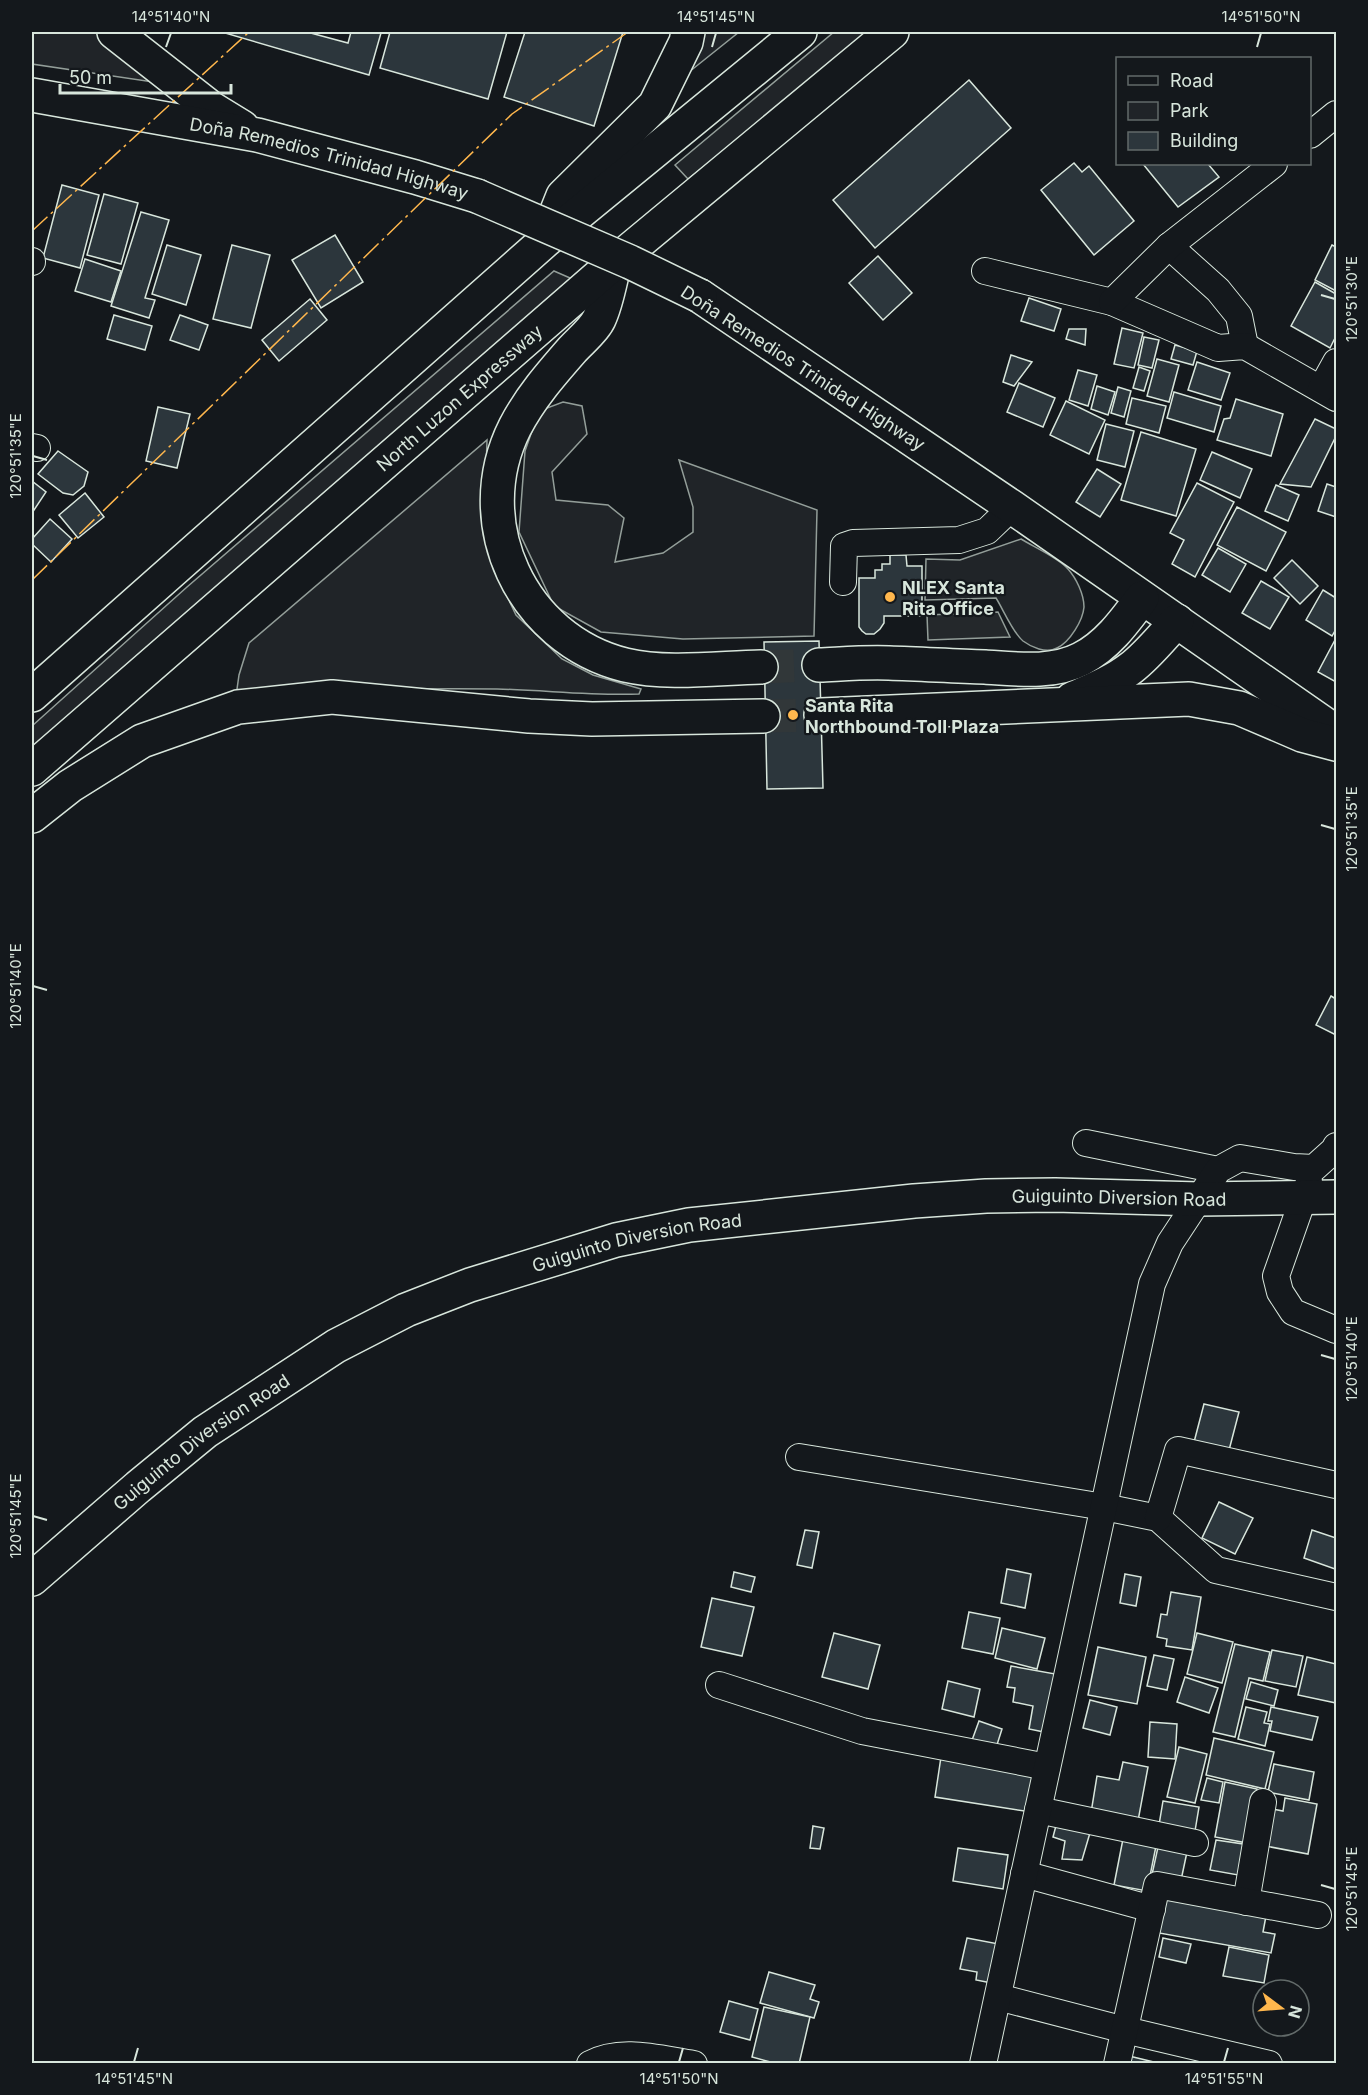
<svg xmlns="http://www.w3.org/2000/svg" width="1368" height="2095" font-family="Inter,sans-serif">
<style>
.green{fill:#202428;stroke:#939e99;stroke-width:1.5}
.parking{fill:#24282b;stroke:#939e99;stroke-width:1.5}
.building{fill:#2c363c;stroke:#d8e6dc;stroke-width:1.5}
.lines{fill:none;stroke-linecap:round;stroke-linejoin:round}
.highway-tunnel{stroke:#313739;stroke-width:33;stroke-dasharray:33 16;stroke-linecap:butt}
.minor-casing{stroke:#d8e6dc;stroke-width:28}
.major-casing{stroke:#d8e6dc;stroke-width:36}
.highway-casing{stroke:#d8e6dc;stroke-width:36}
.minor{stroke:#14181c;stroke-width:26}
.major{stroke:#14181c;stroke-width:33}
.highway{stroke:#14181c;stroke-width:33}
.highway-bridge-casing{stroke:#d8e6dc;stroke-width:36;stroke-linecap:butt}
.highway-bridge{stroke:#14181c;stroke-width:33}
.power{stroke:#ffb74d;stroke-width:1.5;stroke-dasharray:21 4.5 3 4.5;stroke-linecap:butt}
.ticks{fill:none;stroke:#d8e6dc;stroke-width:2}
.poi-dot{fill:#ffb74d;stroke:#14181c;stroke-width:2}
.labels{text-anchor:middle;dominant-baseline:central;stroke-width:4.5;stroke-linejoin:round;paint-order:stroke}
.street-label{font-size:18px;fill:#d8e6dc;stroke:#14181c}
.poi-label{font-size:18px;font-weight:bold;fill:#d8e6dc;stroke:#14181c;text-anchor:start}
.neatline{fill:none;stroke:#d8e6dc;stroke-width:2}
.ticks-label{font-size:15px;text-anchor:middle;fill:#d8e6dc}
</style>
<rect width="100%" height="100%" fill="#14181c"/>
<g class="green">
<polygon points="32,32 104,32 153,82 32,64"/>
<polygon points="696,32 739,32 689,72"/>
<polygon points="834,32 873,32 688,179 675,165"/>
<polygon points="554,271 577,281 32,760 32,726 187,587"/>
<polygon points="563,402 582,406 587,434 552,472 556,500 608,505 624,518 615,562 663,553 693,532 693,507 679,460 817,510 814,636 683,639 601,632 554,606 519,532 525,451 539,411"/>
<path d="M487 440 486 475 497 575 516 615 562 659 593 675 641 689 639 694C592 696 545 690 497 689 413 688 329 690 245 694L237 689 239 675 249 643Z"/>
<path d="M1021 539C1034 547 1059 558 1068 569 1076 578 1084 594 1084 607 1083 620 1070 642 1057 648 1046 654 1031 647 1023 641 1013 633 1003 609 996 598L925 600 926 559 960 560Z"/>
</g>
<polygon class="parking" points="998,612 1010,637 928,640 927,615"/>
<g class="building">
<polygon points="225,32 307,32 348,43 351,32 381,33 369,75 225,33"/>
<polygon points="390,32 507,32 488,99 380,68"/>
<polygon points="525,32 623,32 594,126 504,97"/>
<polygon points="969,80 1011,128 875,248 833,200"/>
<polygon points="1074,163 1082,172 1089,166 1134,221 1094,255 1041,190"/>
<polygon points="1143,164 1208,164 1219,177 1178,207"/>
<polygon points="62,185 99,195 80,268 43,258"/>
<polygon points="104,194 138,203 121,264 87,255"/>
<polygon points="141,212 169,220 145,298 155,300 149,318 111,306"/>
<polygon points="335,235 363,282 321,308 292,260"/>
<polygon points="167,245 201,255 186,305 152,294"/>
<polygon points="232,245 270,255 251,328 213,319"/>
<polygon points="1332,245 1336,247 1336,291 1315,280"/>
<polygon points="878,256 912,293 883,320 849,283"/>
<polygon points="85,259 121,271 111,302 75,291"/>
<polygon points="1315,282 1336,294 1336,342 1334,340 1330,348 1291,326"/>
<polygon points="1029,298 1061,309 1054,331 1021,321"/>
<polygon points="310,299 327,320 279,361 262,340"/>
<polygon points="114,315 152,326 145,350 107,339"/>
<polygon points="180,315 208,325 199,350 170,340"/>
<polygon points="1122,328 1143,333 1134,368 1114,364"/>
<polygon points="1069,329 1086,329 1085,345 1066,339"/>
<polygon points="1144,337 1159,340 1152,368 1138,365"/>
<polygon points="1175,345 1197,351 1193,365 1171,359"/>
<polygon points="1011,355 1032,362 1014,386 1003,382"/>
<polygon points="1157,359 1179,365 1169,402 1147,396"/>
<polygon points="1197,362 1230,373 1221,400 1188,390"/>
<polygon points="1139,367 1150,371 1144,391 1133,388"/>
<polygon points="1078,370 1097,375 1088,406 1069,400"/>
<polygon points="1019,383 1055,398 1043,427 1007,412"/>
<polygon points="1097,386 1115,392 1108,415 1091,409"/>
<polygon points="1118,387 1131,391 1124,417 1111,413"/>
<polygon points="1174,392 1221,406 1214,432 1167,418"/>
<polygon points="1132,398 1166,406 1159,433 1126,424"/>
<polygon points="1236,399 1283,414 1271,456 1217,440 1224,419 1230,418"/>
<polygon points="1066,401 1105,420 1089,454 1050,435"/>
<polygon points="158,407 190,414 177,468 146,461"/>
<polygon points="1315,419 1336,429 1336,436 1311,487 1280,484"/>
<polygon points="1106,424 1134,431 1125,467 1097,460"/>
<polygon points="1141,432 1196,449 1176,516 1121,500"/>
<polygon points="58,451 88,472 84,486 73,495 63,493 38,474"/>
<polygon points="1212,452 1252,469 1240,498 1200,480"/>
<polygon points="1097,469 1121,484 1100,517 1076,502"/>
<polygon points="32,481 46,492 32,513"/>
<polygon points="1197,483 1234,502 1195,577 1172,564 1184,540 1170,533"/>
<polygon points="1327,484 1336,487 1336,517 1318,511"/>
<polygon points="1276,485 1299,495 1288,521 1265,511"/>
<polygon points="85,493 104,517 78,538 59,515"/>
<polygon points="1237,507 1286,532 1266,571 1217,545"/>
<polygon points="50,519 72,539 51,562 32,544 32,539"/>
<polygon points="1218,548 1246,564 1230,592 1202,575"/>
<polygon points="890,555 906,555 907,566 922,566 922,616 884,616 884,623 880,629 874,634 866,634 862,631 859,627 859,578 875,578 875,570 882,570 882,564 890,564"/>
<polygon points="1292,560 1318,586 1300,604 1274,578"/>
<polygon points="1261,581 1289,597 1270,629 1242,613"/>
<polygon points="1323,590 1336,598 1336,629 1332,636 1306,620"/>
<polygon points="1336,638 1336,682 1318,672"/>
<polygon points="819,641 823,788 767,789 764,642"/>
<polygon points="1331,996 1336,999 1336,1035 1316,1025"/>
<polygon points="1204,1404 1239,1412 1228,1454 1193,1446"/>
<polygon points="1219,1502 1253,1518 1235,1554 1202,1538"/>
<polygon points="805,1530 819,1532 812,1568 797,1565"/>
<polygon points="1312,1530 1336,1538 1336,1563 1335,1569 1304,1558"/>
<polygon points="1007,1569 1031,1574 1025,1608 1001,1603"/>
<polygon points="734,1572 755,1577 751,1592 731,1587"/>
<polygon points="1125,1574 1141,1577 1136,1606 1120,1603"/>
<polygon points="1171,1592 1201,1597 1192,1650 1166,1646 1167,1639 1157,1637 1161,1614 1167,1615"/>
<polygon points="712,1598 754,1607 742,1656 701,1647"/>
<polygon points="969,1612 1000,1618 993,1654 962,1648"/>
<polygon points="1002,1628 1045,1638 1037,1669 995,1658"/>
<polygon points="834,1633 880,1645 868,1689 822,1677"/>
<polygon points="1197,1633 1233,1642 1222,1683 1187,1674"/>
<polygon points="1235,1644 1270,1652 1263,1681 1249,1678 1235,1737 1213,1732"/>
<polygon points="1098,1647 1146,1657 1137,1704 1088,1695"/>
<polygon points="1272,1650 1303,1656 1296,1687 1265,1681"/>
<polygon points="1154,1655 1174,1659 1167,1690 1147,1686"/>
<polygon points="1307,1657 1336,1664 1336,1703 1298,1695"/>
<polygon points="1011,1666 1061,1675 1049,1733 1029,1729 1033,1706 1013,1702 1015,1688 1007,1687"/>
<polygon points="1185,1677 1218,1688 1209,1713 1177,1702"/>
<polygon points="948,1681 980,1689 974,1717 942,1709"/>
<polygon points="1251,1682 1278,1690 1274,1706 1246,1699"/>
<polygon points="1090,1700 1117,1707 1110,1735 1083,1728"/>
<polygon points="1246,1707 1267,1712 1264,1723 1270,1724 1265,1746 1238,1739"/>
<polygon points="1271,1707 1318,1717 1312,1740 1270,1731 1272,1721 1268,1721"/>
<polygon points="979,1721 1002,1729 995,1751 971,1743"/>
<polygon points="1150,1722 1177,1724 1175,1759 1148,1757"/>
<polygon points="1214,1738 1274,1752 1265,1789 1206,1775"/>
<polygon points="1179,1747 1207,1754 1195,1803 1167,1797"/>
<polygon points="941,1757 1037,1772 1031,1812 935,1797"/>
<polygon points="1123,1762 1148,1767 1138,1821 1091,1813 1097,1776 1119,1780"/>
<polygon points="1274,1764 1314,1772 1309,1800 1268,1792"/>
<polygon points="1207,1778 1223,1782 1219,1803 1201,1800"/>
<polygon points="1225,1782 1257,1789 1247,1843 1215,1837"/>
<polygon points="1285,1798 1317,1804 1308,1854 1260,1845 1267,1808 1283,1811"/>
<polygon points="1163,1801 1199,1807 1195,1831 1159,1825"/>
<polygon points="1058,1818 1092,1826 1082,1860 1062,1859 1065,1841 1053,1837"/>
<polygon points="813,1826 824,1828 820,1849 810,1848"/>
<polygon points="1123,1839 1156,1846 1147,1891 1114,1885"/>
<polygon points="1216,1840 1243,1844 1238,1875 1210,1870"/>
<polygon points="1158,1847 1187,1852 1180,1885 1151,1879"/>
<polygon points="958,1848 1008,1855 1003,1889 953,1881"/>
<polygon points="1165,1898 1266,1916 1263,1932 1275,1934 1271,1953 1159,1933"/>
<polygon points="967,1938 1004,1945 997,1984 976,1980 977,1972 960,1969"/>
<polygon points="1163,1938 1191,1944 1186,1963 1159,1957"/>
<polygon points="1229,1947 1269,1955 1264,1983 1223,1976"/>
<polygon points="769,1972 815,1985 810,1999 819,2002 814,2018 760,2003"/>
<polygon points="729,2001 758,2009 750,2040 720,2032"/>
<polygon points="764,2007 810,2017 799,2064 778,2064 752,2057"/>
<polygon points="1125,2055 1162,2064 1122,2064"/>
</g>
<g class="lines">
<g class="highway-tunnel">
<polyline points="761,667 819,665"/>
<polyline points="763,716 821,715"/>
</g>
<defs>
<g id="minor">
<polyline points="1310,135 1336,114"/>
<polyline points="1169,246 1218,290 1239,316 1245,346"/>
<polyline points="32,262 32,261"/>
<polyline points="985,271 1112,302 1218,348 1245,346 1336,398"/>
<polyline points="1112,302 1169,246 1274,164"/>
<polyline points="1321,389 1336,362"/>
<polyline points="32,447 37,448"/>
<polyline points="843,582 844,546 853,543 959,540 987,531 1012,507"/>
<polyline points="1086,1143 1218,1170"/>
<polyline points="1309,1182 1276,1276 1280,1292 1293,1312 1336,1330"/>
<polyline points="799,1457 1104,1507 1158,1518 1216,1570 1336,1597"/>
<polyline points="1158,1518 1178,1450 1336,1485"/>
<polyline points="719,1685 862,1731 1047,1767"/>
<polyline points="1038,1810 1195,1843"/>
<polyline points="1024,1874 1152,1909"/>
<polyline points="1246,1902 1263,1802"/>
<polyline points="998,1997 1125,2030 1269,2064"/>
<path d="M590 2064C621 2047 660 2059 694 2064"/>
<polyline points="983,2064 1152,1284 1170,1243 1218,1170 1240,1158 1294,1167 1314,1168 1334,1150 1336,1146"/>
<polyline points="1117,2064 1157,1885 1318,1915"/>
</g>
<g id="major">
<path id="s1" d="M32 1579 138 1487 205 1432 336 1346 406 1310 470 1285 616 1240 689 1225 914 1201 986 1196 1055 1195 1199 1199 1336 1197"/>
</g>
<g id="highway">
<polyline points="114,32 211,108 242,127"/>
<path id="s2" d="M32 95 257 135 415 177 477 196"/>
<polyline points="547,236 563,196 655,105 686,42 688,32"/>
<path d="M615 262C610 281 607 302 599 319 594 330 580 341 572 350 551 374 530 398 515 427 467 522 521 639 625 665 668 675 717 668 761 667"/>
<polyline points="700,296 1012,507 1336,732"/>
<path d="M819 665C842 664 866 662 889 663 921 664 953 666 985 667 1016 669 1052 674 1081 659 1107 646 1125 621 1142 598"/>
<polyline points="32,695 546,240 800,32"/>
<path d="M1072 699C1092 690 1113 682 1131 668 1148 655 1162 637 1177 621"/>
<polyline points="821,715 1189,699 1239,708 1302,735 1336,744"/>
<path id="s3" d="M32 769 615 262 892 32"/>
<polyline points="32,816 70,786 142,741 238,707 332,697 529,716 592,719 763,716"/>
</g>
</defs>
<use href="#minor" class="minor-casing"/>
<use href="#major" class="major-casing"/>
<use href="#highway" class="highway-casing"/>
<use href="#minor" class="minor"/>
<use href="#major" class="major"/>
<use href="#highway" class="highway"/>
<defs>
<polyline id="highway-bridge" points="477,196 630,262 700,296"/>
</defs>
<use href="#highway-bridge" class="highway-bridge-casing"/>
<use href="#highway-bridge" class="highway-bridge"/>
<g class="power">
<polyline points="32,231 249,32"/>
<polyline points="32,580 512,114 628,32"/>
</g>
</g>
<path class="ticks" d="M166 47 171 33M712 47 716 33M1257 47 1261 33M1321 295 1335 299M33 456 47 460M1321 825 1335 829M33 986 47 990M1321 1355 1335 1359M33 1516 47 1520M1321 1885 1335 1889M134 2062 138 2048M679 2062 683 2048M1224 2062 1228 2048"/>
<g class="poi-dot">
<circle cx="890" cy="597" r="6"/>
<circle cx="793" cy="715" r="6"/>
</g>
<g class="labels">
<g class="street-label">
<text stroke="none"><textPath href="#s2" startOffset="304">Doña Remedios Trinidad Highway</textPath></text>
<text transform="translate(803 368) rotate(33)">Doña Remedios Trinidad Highway</text>
<text stroke="none"><textPath href="#s3" startOffset="566">North Luzon Expressway</textPath></text>
<text stroke="none"><textPath href="#s1" startOffset="1190">Guiguinto Diversion Road</textPath></text>
<text stroke="none"><textPath href="#s1" startOffset="704">Guiguinto Diversion Road</textPath></text>
<text stroke="none"><textPath href="#s1" startOffset="218">Guiguinto Diversion Road</textPath></text>
</g>
<g class="poi-label">
<text x="902" y="587">NLEX Santa<tspan x="902" dy="21">Rita Office</tspan></text>
<text x="805" y="705">Santa Rita<tspan x="805" dy="21">Northbound Toll Plaza</tspan></text>
</g>
</g>
<rect width="1368" height="2095" fill="none" stroke="#14181c" stroke-width="66"/>
<rect x="1116" y="57" width="195" height="108" fill="#14181c" stroke="#626a69" stroke-width="1.5"/>
<rect x="1128" y="76" width="30" height="9" fill="#14181c" stroke="#626a69" stroke-width="1.5"/>
<text x="1170" y="87" font-size="18" fill="#d8e6dc">Road</text>
<rect x="1128" y="102" width="30" height="18" fill="#202428" stroke="#626a69" stroke-width="1.5"/>
<text x="1170" y="117" font-size="18" fill="#d8e6dc">Park</text>
<rect x="1128" y="132" width="30" height="18" fill="#2c363c" stroke="#626a69" stroke-width="1.5"/>
<text x="1170" y="147" font-size="18" fill="#d8e6dc">Building</text>
<g transform="translate(1281 2008) rotate(106)"><circle r="28" fill="#14181c" stroke="#626a69" stroke-width="1.5"/>
<path d="M0-4.5L10 22L0 15L-10 22Z" fill="#ffb74d"/>
<text y="-9" font-size="16" font-weight="bold" text-anchor="middle" fill="#d8e6dc">N</text>
</g>
<path d="M60 84v9h171v-9" fill="none" stroke="#d8e6dc" stroke-width="3"/>
<text x="69" y="84" font-size="18" fill="#d8e6dc" stroke="#14181c" stroke-width="4.5" paint-order="stroke">50 m</text>
<rect x="33" y="33" width="1302" height="2029" class="neatline"/>
<g class="ticks-label">
<text x="171" y="22">14°51'40"N</text>
<text x="716" y="22">14°51'45"N</text>
<text x="1261" y="22">14°51'50"N</text>
<text transform="translate(1352 299) rotate(-90)" y="5">120°51'30"E</text>
<text transform="translate(16 456) rotate(-90)" y="5">120°51'35"E</text>
<text transform="translate(1352 829) rotate(-90)" y="5">120°51'35"E</text>
<text transform="translate(16 986) rotate(-90)" y="5">120°51'40"E</text>
<text transform="translate(1352 1359) rotate(-90)" y="5">120°51'40"E</text>
<text transform="translate(16 1516) rotate(-90)" y="5">120°51'45"E</text>
<text transform="translate(1352 1889) rotate(-90)" y="5">120°51'45"E</text>
<text x="134" y="2084">14°51'45"N</text>
<text x="679" y="2084">14°51'50"N</text>
<text x="1224" y="2084">14°51'55"N</text>
</g>
</svg>
